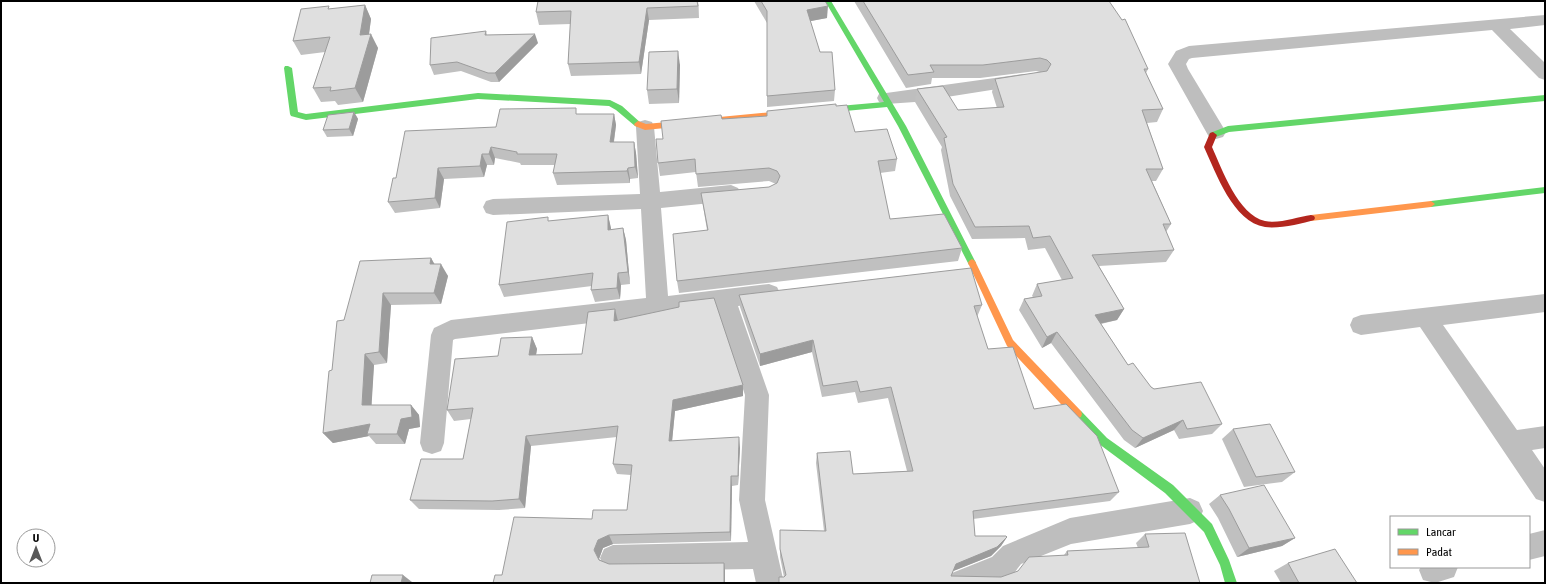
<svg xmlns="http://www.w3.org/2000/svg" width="1546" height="584" font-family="'Asap Condensed',sans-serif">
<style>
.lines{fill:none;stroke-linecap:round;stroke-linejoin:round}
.street{fill:#bebebe;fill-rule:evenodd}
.fast{fill:#63d668;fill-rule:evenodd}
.slow{fill:#ff974d;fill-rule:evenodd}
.jam{fill:#b3261e;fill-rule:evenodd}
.wall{fill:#c0c0c0}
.shaded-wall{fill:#9c9c9c}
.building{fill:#dfdfdf;stroke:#9c9c9c}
</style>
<rect width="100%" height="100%" fill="#fff"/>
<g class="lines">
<g class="street">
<polygon points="1545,15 1545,25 1510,29 1545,63 1545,80 1539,78 1492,30 1192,58 1189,59 1186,64 1188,69 1226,132 1223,137 1216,139 1209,137 1168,64 1176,51 1189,46"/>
<polygon points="1023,74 1029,76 1032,80 1029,84 915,102 886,104 879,102 877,98 879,94"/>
<polygon points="645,120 652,122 654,127 660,192 731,185 738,188 741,193 738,198 731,201 661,208 668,296 769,284 777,287 780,293 777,299 769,302 738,306 769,395 765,500 784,583 756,583 753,569 613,571 604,567 600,558 604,549 613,545 748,542 739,500 745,395 716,308 455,339 453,340 444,443 441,451 432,454 423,451 420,443 431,335 434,328 451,320 646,298 641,209 493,215 486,213 483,207 486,201 493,199 640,194 636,127 638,122"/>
<polygon points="1545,294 1545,312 1443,325 1517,430 1545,426 1545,448 1532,450 1545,469 1545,502 1536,499 1420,327 1361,335 1353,332 1350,325 1353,318 1361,315"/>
<polygon points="1190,498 1199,502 1203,511 1199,520 1190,524 1071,544 1021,564 1011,577 995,583 948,583 952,573 992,557 1003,546 1070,518"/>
<polygon points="1545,530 1545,556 1529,560 1529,534"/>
<polygon points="1421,567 1458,567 1454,577 1435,583 1423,580 1419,570"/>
</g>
<g class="fast">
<polygon points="825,1 831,1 906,126 976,263 975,265 969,265 898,126 887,107 783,117 779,114 783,111 884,102"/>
<polygon points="285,66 288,66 292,68 298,112 306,114 478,93 610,100 622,106 642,124 638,127 635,126 616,110 609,106 478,99 306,120 291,116 290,114 284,68"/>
<polygon points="1545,95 1545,101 1229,132 1213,138 1209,135 1210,133 1228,126"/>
<polygon points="1545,187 1545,193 1431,207 1427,204 1431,201"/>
<polygon points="1077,410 1081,411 1107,438 1173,485 1212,524 1229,560 1237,583 1225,583 1220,565 1204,532 1165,493 1099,444 1073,417 1072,414 1073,411"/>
</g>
<g class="slow">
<polygon points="783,111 786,112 786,116 645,130 635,126 634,124 638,121 646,124"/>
<polygon points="1431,201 1435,204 1431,207 1311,221 1307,218 1311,215"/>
<polygon points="972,259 975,261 976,263 1013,340 1081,411 1082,414 1081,417 1077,418 1073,417 1007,346 968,263 969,261"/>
</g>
<path class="jam" d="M1213 132 1217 135 1212 147C1222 169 1238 215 1265 221 1279 224 1297 217 1311 215L1314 216 1315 218 1314 220C1302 224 1278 229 1265 227 1233 222 1216 173 1204 147L1210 133Z"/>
</g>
<g class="wall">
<polygon points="698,1 699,18 649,20 641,74 571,76 568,64 571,24 539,25 536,12"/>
<polygon points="754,1 825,1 827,18 810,21 820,52 835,90 834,101 767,107 767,23"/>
<polygon points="854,1 1109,1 1148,69 1146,73 1163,109 1157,122 1147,123 1163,169 1156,181 1152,181 1171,224 1166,232 1174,250 1166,262 1099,266 1124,309 1117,320 1101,324 1128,365 1151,387 1222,424 1212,434 1179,439 1174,430 1135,448 1124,440 1051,343 1042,348 1019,310 1024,299 1033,297 1032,296 1037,284 1062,280 1045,248 1028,250 1025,238 972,239 950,196 941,150 942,147 915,102 917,89 958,110 997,108 992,92 995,79 1040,72 1036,71 980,78 932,78 931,84 906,88"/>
<polygon points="365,5 371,19 369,34 378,48 363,102 338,105 335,101 321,102 313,88 325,52 301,55 293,41 330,9"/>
<polygon points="486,31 487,35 538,43 499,82 491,82 461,71 434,75 430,65"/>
<polygon points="680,65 679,103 649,104 647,90"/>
<polygon points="836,106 855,132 897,159 895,171 880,173 890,219 962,248 958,261 679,293 677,281 707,230 703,206 701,193 769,187 776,184 769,181 698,187 696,172 660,176 658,163 663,139 722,119 767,116"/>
<polygon points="354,112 358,119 353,136 327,137 323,130"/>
<polygon points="578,114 614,114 616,125 614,142 634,142 636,153 638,178 630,179 630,183 557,185 553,173 555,165 521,165 520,163 495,158 494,165 487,165 484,177 444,179 440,208 395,213 388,202 396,178 496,127"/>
<polygon points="608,215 611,230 623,228 626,240 630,284 621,285 620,299 595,302 591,290 592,286 504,297 499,285 550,221"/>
<polygon points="431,258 434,264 448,276 441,304 391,305 387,363 374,365 371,405 411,405 419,415 420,427 409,429 405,444 376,444 369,436 333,443 323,433 332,370 344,320"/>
<polygon points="739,295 982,305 977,317 988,349 1034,409 1119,492 1110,501 973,519 975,536 1007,537 1001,546 991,556 953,571 951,576 1001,577 1064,555 1067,551 1138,548 1136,543 1145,534 1200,583 784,577 780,557 780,530 824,531 816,463 817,453 853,474 907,471 888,398 858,403 855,392 822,397 812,352 760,366 740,307"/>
<polygon points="615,309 618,320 743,385 743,396 675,411 672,441 740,448 738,485 732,486 731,541 613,544 603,548 599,559 600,560 609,564 724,563 725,571 502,575 592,519 627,510 631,475 617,474 613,464 617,437 531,446 525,508 499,510 419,509 410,500 463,459 471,419 454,421 447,410 498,356 532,337 537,349 536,355 582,354"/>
<polygon points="1233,429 1295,472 1282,482 1244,487 1222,439"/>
<polygon points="1220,495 1295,538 1282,546 1237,557 1218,518 1209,504"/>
<polygon points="1288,563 1357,583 1281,583 1274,571"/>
</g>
<g class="shaded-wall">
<polygon points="697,1 698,1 699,18 698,6"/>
<polygon points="365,5 371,19 367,49 360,35"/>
<polygon points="828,6 827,18 806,22 807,10"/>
<polygon points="647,8 649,20 641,74 639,62"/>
<polygon points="371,34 378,48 363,102 355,88"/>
<polygon points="535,34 538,43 499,82 495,73"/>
<polygon points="678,51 680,65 679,103 677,89"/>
<polygon points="354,112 358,119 353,136 349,129"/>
<polygon points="614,114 616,125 612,154 610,142"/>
<polygon points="634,142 636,153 638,178 635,167"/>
<polygon points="491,147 495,158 494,165 489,154"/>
<polygon points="482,154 487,165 484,177 480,166"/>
<polygon points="438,168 444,179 440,208 435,198"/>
<polygon points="628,168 630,179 630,183 627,171"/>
<polygon points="608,215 611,228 611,242 608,230"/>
<polygon points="623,228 626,240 630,284 628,272"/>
<polygon points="431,258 438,270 430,264"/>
<polygon points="441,264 448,276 441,304 434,293"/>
<polygon points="618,273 621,285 620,299 617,288"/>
<polygon points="383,293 391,305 387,363 379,352"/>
<polygon points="615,309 618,321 614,321"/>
<polygon points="1124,309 1117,320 1089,326 1095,315"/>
<polygon points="1057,332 1051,343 1042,348 1047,337"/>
<polygon points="532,337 537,349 534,366 529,355"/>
<polygon points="813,340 812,352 760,366 760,354"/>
<polygon points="365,354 374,365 371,415 362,405"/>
<polygon points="743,385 743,396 675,411 671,452 669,441 673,400"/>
<polygon points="411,405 419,415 420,427 409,429 405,444 397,434 401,419"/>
<polygon points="1183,420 1174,430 1135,448 1143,438"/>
<polygon points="370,424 367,434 369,436 333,443 323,433"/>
<polygon points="526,436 531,446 525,508 519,499"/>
<polygon points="739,437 740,448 738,485 738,476"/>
<polygon points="731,476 732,486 731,541 730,532"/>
<polygon points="609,535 613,544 603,548 599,559 603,568 594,550 598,540"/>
<polygon points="1007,537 1001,546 991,556 951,572 956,564"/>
<polygon points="1295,538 1282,546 1237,557 1249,548"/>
<polygon points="724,563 725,571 725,583 724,583"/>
<polygon points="403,575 412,582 412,583 401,583"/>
</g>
<g class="building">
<polygon points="538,1 697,1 698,6 647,8 639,62 568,64 571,11 536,12"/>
<polygon points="761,1 825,1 828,6 807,10 820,52 832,52 835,90 767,96 767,11"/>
<polygon points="863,1 1109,1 1122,20 1125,19 1148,69 1144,69 1163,109 1142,110 1163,169 1146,169 1171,224 1163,224 1174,250 1092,255 1124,309 1095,315 1128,365 1133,363 1151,387 1154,389 1201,382 1222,424 1187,429 1183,420 1143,438 1132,430 1057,332 1047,337 1024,299 1042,296 1037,284 1073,278 1050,236 1033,238 1029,226 975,227 953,184 944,138 947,137 917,89 943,86 958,110 1004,107 995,79 1047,71 1051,64 1047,60 1040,58 983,65 930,65 934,72 908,75"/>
<polygon points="365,5 360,35 371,34 355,88 330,91 331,87 313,88 330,37 293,41 301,9 329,6 328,9"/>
<polygon points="486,31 485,35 535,34 495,73 488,73 457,62 430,65 431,38"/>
<polygon points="678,51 677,89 647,90 649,52"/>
<polygon points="836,104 836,106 847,105 855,132 887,129 897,159 878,161 890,219 944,214 962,248 677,281 673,234 708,230 701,193 769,187 777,183 780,176 777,171 769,168 696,174 695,159 658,163 656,139 663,139 661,121 721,115 722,119 767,116 767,111"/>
<polygon points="576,108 576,114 614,114 610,142 634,142 635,167 628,168 627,171 553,173 557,154 517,154 517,152 491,147 489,154 482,154 480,166 438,168 435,198 388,202 393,178 396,178 405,131 496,127 500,109"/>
<polygon points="354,112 349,129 323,130 328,115"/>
<polygon points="608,215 608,230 623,228 628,272 618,273 617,288 591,290 593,273 499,285 507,222 548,217 548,221"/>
<polygon points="431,258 430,264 441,264 434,293 383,293 379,352 365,354 362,405 411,405 412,417 401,419 397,434 367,434 370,424 323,433 329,371 332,370 337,321 344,320 360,261"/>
<polygon points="971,268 982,305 974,306 988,349 1013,347 1034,409 1066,404 1097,436 1119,492 973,511 975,536 1006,536 1007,537 997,547 956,564 951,576 1001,577 1018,571 1029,557 1068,555 1067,551 1149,547 1145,534 1185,533 1200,583 779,583 779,577 784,577 786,575 780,549 780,530 826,531 817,453 850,451 853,474 913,471 891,387 860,392 857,381 823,386 813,340 760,354 739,295"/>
<polygon points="714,298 743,385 673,400 669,441 739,437 738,476 731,476 730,532 609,535 598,540 594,550 599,560 609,564 724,563 724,583 493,583 495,575 502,575 514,517 592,519 593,510 627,510 632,465 613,464 618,426 526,436 519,499 492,501 410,500 421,459 463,459 473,408 447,410 455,359 498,356 501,338 532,337 529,355 582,354 588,312 615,309 614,321 679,307 679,302"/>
<polygon points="1270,424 1295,472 1256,477 1233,429"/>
<polygon points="1264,485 1295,538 1249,548 1229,509 1220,495"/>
<polygon points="1335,549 1357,583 1299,583 1288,563"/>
<polygon points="372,575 403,575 401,583 370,583"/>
</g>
<rect width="1546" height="584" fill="none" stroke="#000000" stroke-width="4"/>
<rect x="1390" y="516" width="140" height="52" fill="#ffffff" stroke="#999999"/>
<rect x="1398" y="529" width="20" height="6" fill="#63d668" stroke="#999999"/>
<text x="1426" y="536" font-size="12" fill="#000000">Lancar</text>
<rect x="1398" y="549" width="20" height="6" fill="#ff974d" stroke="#999999"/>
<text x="1426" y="556" font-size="12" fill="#000000">Padat</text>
<g transform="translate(36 548)"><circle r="19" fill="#ffffff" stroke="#999999"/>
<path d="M0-3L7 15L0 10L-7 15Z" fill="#595959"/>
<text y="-6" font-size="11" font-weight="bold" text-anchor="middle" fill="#000000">U</text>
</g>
</svg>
